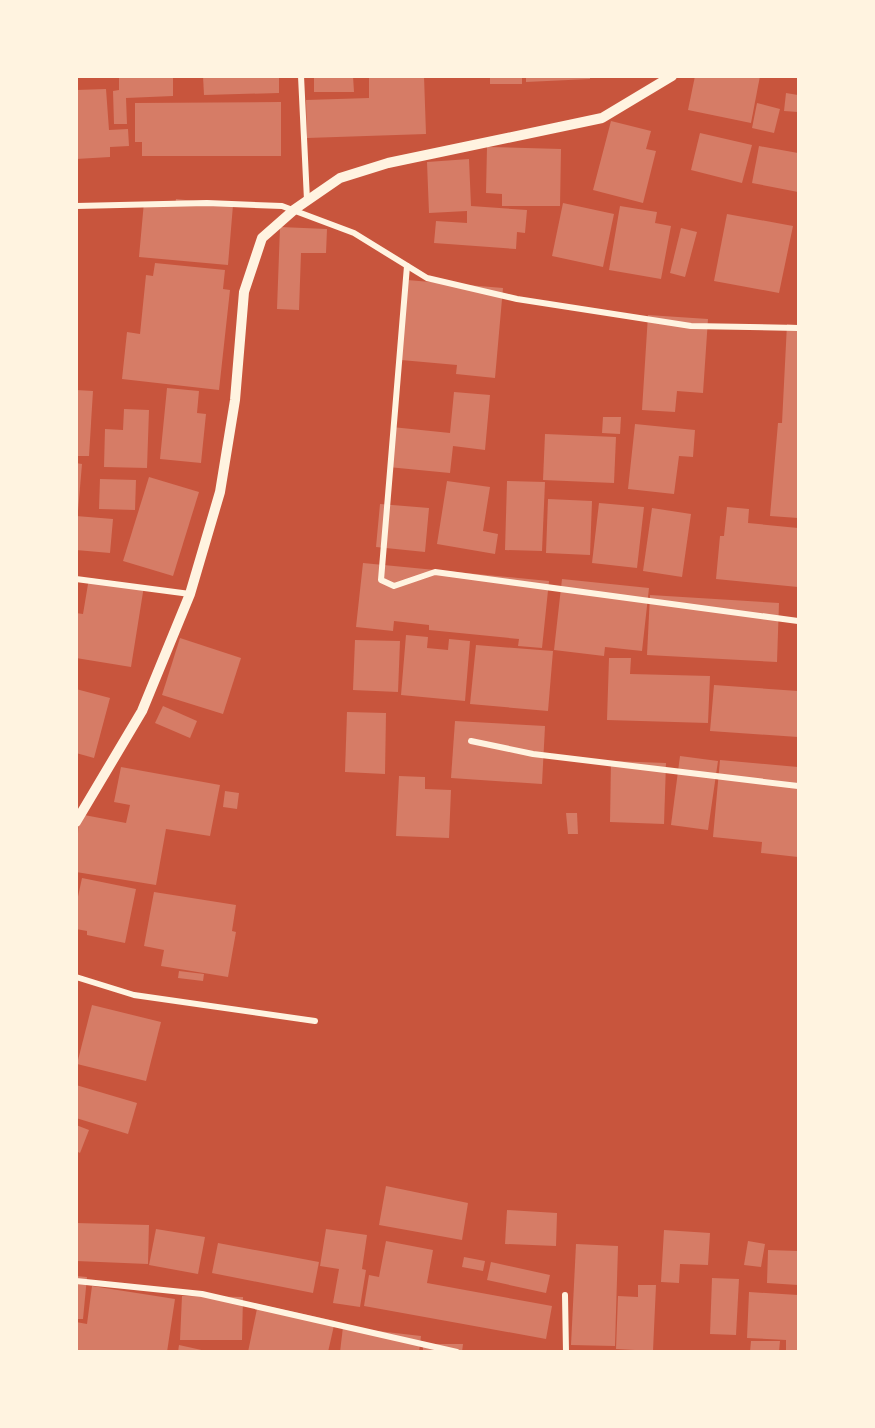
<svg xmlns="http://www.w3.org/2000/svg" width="875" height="1428" font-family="'Noto Sans',sans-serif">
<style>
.building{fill:#d67c66}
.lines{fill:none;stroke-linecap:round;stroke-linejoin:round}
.minor{stroke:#fff3e0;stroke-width:6}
.tertiary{stroke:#fff3e0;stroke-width:10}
</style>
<rect width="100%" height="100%" fill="#c8553d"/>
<g class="building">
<polygon points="119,76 173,76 173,96 126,98 127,124 114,124 113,91 119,90"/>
<polygon points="203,76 279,76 279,93 204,95"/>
<polygon points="314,76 353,76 354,92 314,92"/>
<polygon points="369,76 424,76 426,134 307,138 306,100 369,98"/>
<rect x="490" y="76" width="32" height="8"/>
<polygon points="526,76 590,76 590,79 526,82"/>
<polygon points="695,76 760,76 751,123 688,110"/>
<polygon points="106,89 109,130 128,129 129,146 110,147 110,157 76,159 76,90"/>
<polygon points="786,93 798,95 798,112 784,111"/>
<polygon points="281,102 281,156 142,156 142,142 135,142 135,103"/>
<polygon points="757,103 780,109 774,133 752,128"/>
<polygon points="611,121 651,131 646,149 656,151 643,203 593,190"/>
<polygon points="700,133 752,145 742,183 691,170"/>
<polygon points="759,146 798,153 798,192 752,183"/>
<polygon points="487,147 561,149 560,206 502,206 502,194 486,193"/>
<polygon points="469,159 471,206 527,210 525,233 517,232 516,249 434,243 436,221 467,223 467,211 429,213 427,162"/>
<polygon points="176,199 233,205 228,265 139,257 144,202 175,205"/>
<polygon points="563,203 614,214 603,267 552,256"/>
<polygon points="620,206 657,212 655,223 671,226 661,279 609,270"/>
<polygon points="727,214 793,226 779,293 714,281"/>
<polygon points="280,227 327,229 326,253 301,253 299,310 277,309"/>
<polygon points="681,228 697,232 685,277 670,273"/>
<polygon points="155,263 225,270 223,289 230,290 219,390 122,379 127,332 140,334 146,275 153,276"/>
<polygon points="407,280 503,288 495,378 456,374 457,365 401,360"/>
<polygon points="648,315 708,319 703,393 677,391 675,412 642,410"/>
<polygon points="787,324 798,325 798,518 770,516 778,423 782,423"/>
<polygon points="167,388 199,391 197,413 206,414 201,463 160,459"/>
<polygon points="76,390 93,391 89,456 76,456"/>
<polygon points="454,392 490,395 485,450 453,446 450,473 388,467 392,427 450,433"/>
<polygon points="124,409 149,410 147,468 104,467 105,429 123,430"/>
<polygon points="603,417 621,417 620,434 602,433"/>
<polygon points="635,424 695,430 693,457 679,456 674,494 628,489"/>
<polygon points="545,434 616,437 614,483 543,480"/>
<polygon points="76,463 82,464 78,511 76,511"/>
<polygon points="149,477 199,492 173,576 123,561"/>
<polygon points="100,479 136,480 135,510 99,509"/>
<polygon points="447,481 490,487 483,531 498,534 495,554 437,544"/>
<polygon points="507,481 545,482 542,551 505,550"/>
<polygon points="548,499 592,501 590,555 546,553"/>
<polygon points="599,503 644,507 637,568 592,563"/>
<polygon points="380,504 429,508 425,552 376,547"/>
<polygon points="727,507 749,509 748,523 798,528 798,587 716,579 720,536 724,536"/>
<polygon points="652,508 691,514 682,577 643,571"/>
<polygon points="76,516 113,519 110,553 76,550"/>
<polygon points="363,563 549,581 542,648 518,646 519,639 429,630 429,625 394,621 393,631 356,627"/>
<polygon points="89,578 144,586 131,667 76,658 76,613 83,614"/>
<polygon points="562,579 649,588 642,651 605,647 604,656 554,650"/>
<polygon points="650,595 779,603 777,662 647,655"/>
<polygon points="406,635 428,637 427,648 448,650 449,639 470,641 465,701 401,695"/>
<polygon points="180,638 241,658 223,714 162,695"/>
<polygon points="355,640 400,641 398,692 353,690"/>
<polygon points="476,645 553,651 548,711 470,704"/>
<polygon points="609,658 631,658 630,674 710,676 708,723 607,720"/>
<polygon points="714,685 798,691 798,737 710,731"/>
<polygon points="76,689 110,698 94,758 76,753"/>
<polygon points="163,706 197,721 190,738 155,723"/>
<polygon points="347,712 386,713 385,774 345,772"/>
<polygon points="455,721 545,726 542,784 451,778"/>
<polygon points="680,756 718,761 708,830 671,825"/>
<polygon points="720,760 798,767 798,857 761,853 762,842 713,837"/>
<polygon points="611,761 666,763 664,824 610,822"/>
<polygon points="121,767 220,785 210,836 166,829 156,885 76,872 79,814 126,823 130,805 114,802"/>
<polygon points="399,776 425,777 425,789 451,790 449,838 396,836"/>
<polygon points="225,791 239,793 237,809 223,807"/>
<polygon points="566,813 577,813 578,834 568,834"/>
<polygon points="82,878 136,889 125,943 87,935 87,931 76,929 76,906"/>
<polygon points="154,892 236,905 232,931 236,932 228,977 161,966 164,950 144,946"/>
<polygon points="179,971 204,974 203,981 178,978"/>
<polygon points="92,1005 161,1022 146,1081 77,1064"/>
<polygon points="76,1085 137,1103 128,1134 76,1118"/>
<polygon points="76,1125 89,1130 80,1153 76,1151"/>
<polygon points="386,1186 468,1203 462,1240 379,1225"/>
<polygon points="507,1210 557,1213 556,1246 505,1244"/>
<polygon points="76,1223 149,1225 148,1264 76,1261"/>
<polygon points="156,1229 205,1237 198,1274 149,1265"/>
<polygon points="326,1229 367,1235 362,1269 366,1270 360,1307 333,1303 339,1269 320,1266"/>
<polygon points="664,1230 710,1233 708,1265 680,1264 679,1283 661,1282"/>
<polygon points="386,1241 433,1250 427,1283 552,1306 546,1339 364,1306 369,1275 379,1277"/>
<polygon points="748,1241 765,1244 761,1267 744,1265"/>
<polygon points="218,1243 319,1262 313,1293 212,1273"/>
<polygon points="576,1244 618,1246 615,1346 571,1345"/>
<polygon points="768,1250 798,1251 798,1285 767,1283"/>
<polygon points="464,1257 485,1261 483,1271 462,1267"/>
<polygon points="491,1262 550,1275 546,1293 487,1280"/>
<polygon points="76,1276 87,1277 83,1319 76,1319"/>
<polygon points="712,1278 739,1279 736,1335 710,1334"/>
<polygon points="638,1285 656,1285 653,1351 616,1349 618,1296 638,1297"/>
<polygon points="92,1286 175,1299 167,1352 76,1352 76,1322 87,1324"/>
<polygon points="749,1292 798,1295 798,1352 786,1352 786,1340 747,1338"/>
<polygon points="182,1296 243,1297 242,1340 180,1340"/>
<polygon points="258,1304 335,1321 328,1352 248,1352"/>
<polygon points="343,1327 421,1336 419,1352 340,1352"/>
<polygon points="751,1341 780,1341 779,1352 750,1352"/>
<polygon points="423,1344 463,1344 462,1352 423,1352"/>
<polygon points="179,1345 206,1351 205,1352 178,1352"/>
</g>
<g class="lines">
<g class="minor">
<polyline points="301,76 307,200"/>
<polyline points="76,206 207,203 282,206 354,233 427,278 517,299 691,326 798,328"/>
<polyline points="407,266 381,580 394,586 435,572 798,621"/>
<polyline points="76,579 190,594"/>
<polyline points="471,741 533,754 798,786"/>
<polyline points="76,977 134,995 315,1021"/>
<polyline points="76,1281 202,1294 457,1352"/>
<polyline points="565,1295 566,1352"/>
</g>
<polyline class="tertiary" points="76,822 142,711 190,594 220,492 235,400 244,292 262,238 295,209 340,178 388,163 602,118 672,76"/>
</g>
<rect width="875" height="1428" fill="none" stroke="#fff3e0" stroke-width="156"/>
</svg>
